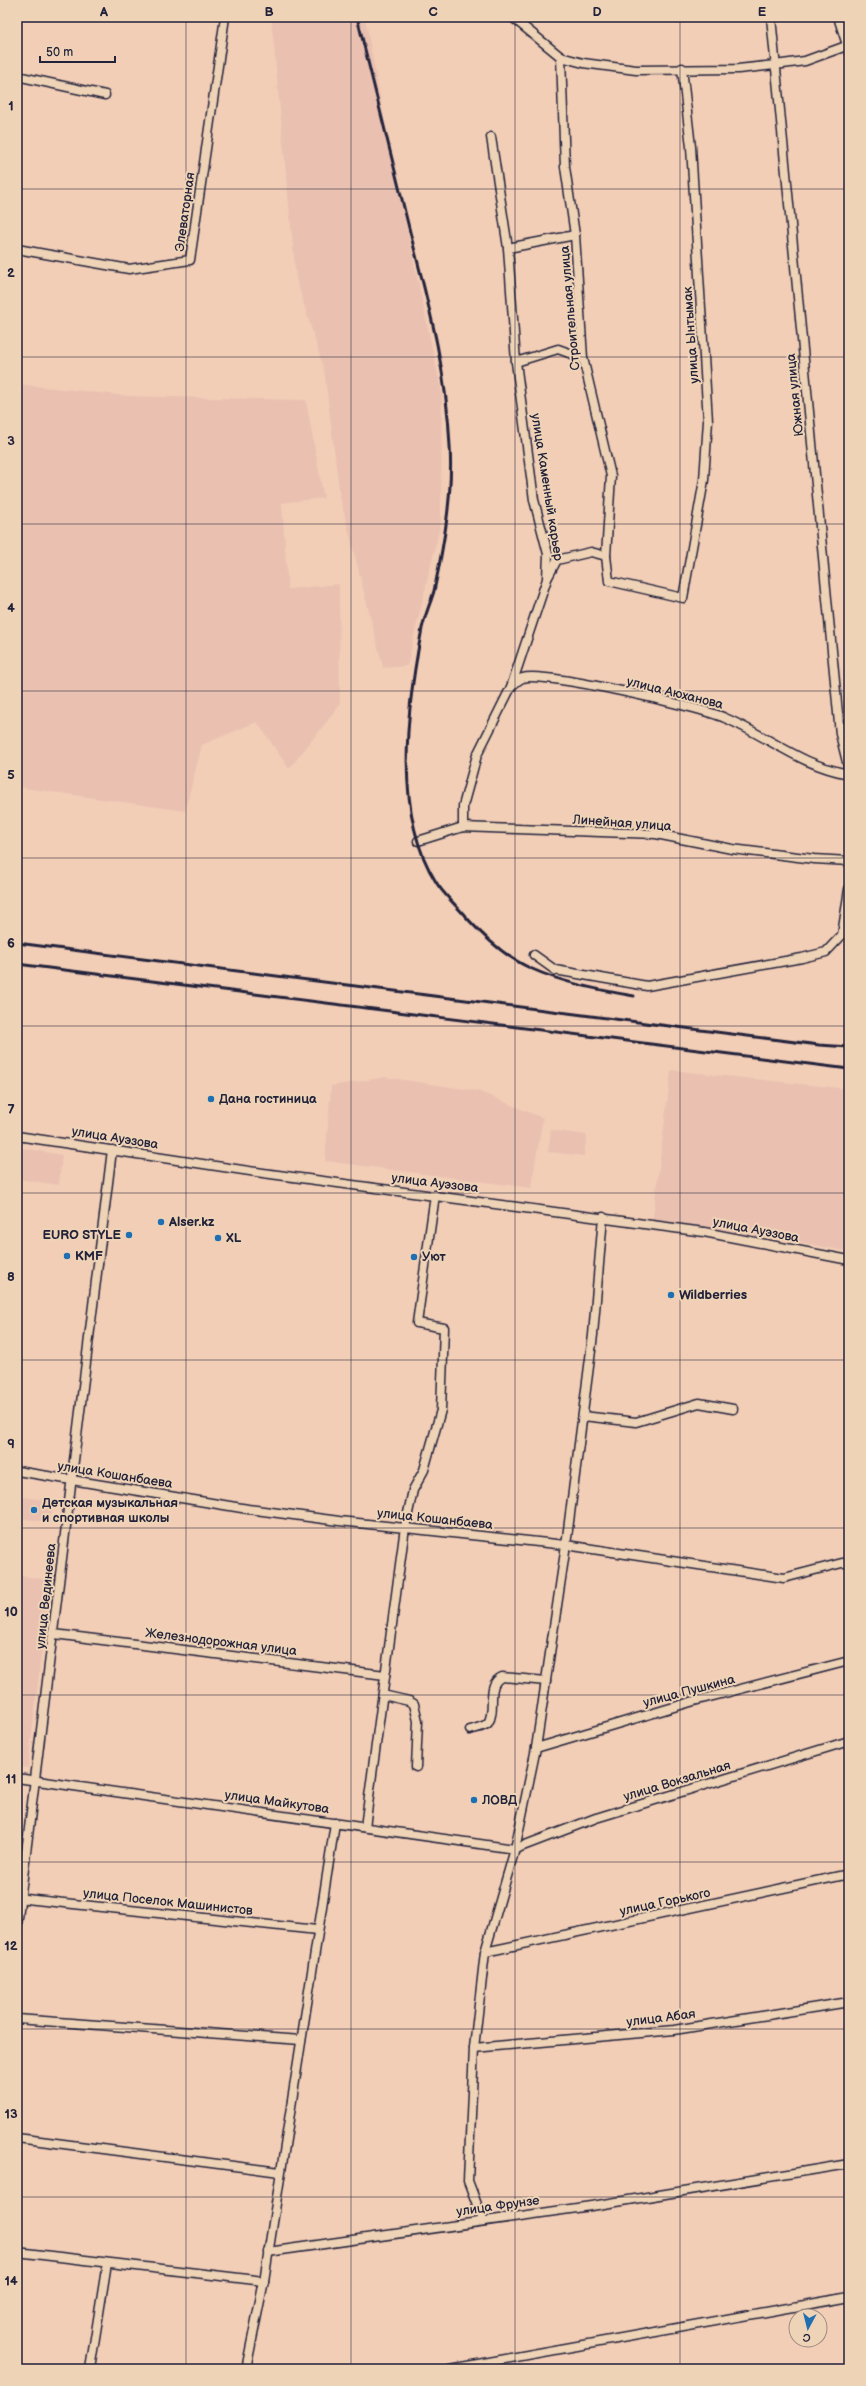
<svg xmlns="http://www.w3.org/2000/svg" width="866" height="2386" font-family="'Balsamiq Sans',sans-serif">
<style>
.built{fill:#eac1b1}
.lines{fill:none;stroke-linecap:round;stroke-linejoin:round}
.minor-casing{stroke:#22223b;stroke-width:11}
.minor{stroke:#efd3b6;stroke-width:8}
.rail{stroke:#22223b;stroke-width:3}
.grid{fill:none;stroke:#22223b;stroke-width:1;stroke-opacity:0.55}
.poi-dot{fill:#1f6fb2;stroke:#efd3b6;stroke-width:1.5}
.labels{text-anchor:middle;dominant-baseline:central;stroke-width:4;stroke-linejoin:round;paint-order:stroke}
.street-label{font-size:13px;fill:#22223b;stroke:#efd3b6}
.poi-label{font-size:13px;font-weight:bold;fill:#22223b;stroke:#efd3b6;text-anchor:start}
.neatline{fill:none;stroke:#22223b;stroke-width:1.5}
.grid-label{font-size:13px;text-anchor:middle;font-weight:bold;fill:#22223b}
</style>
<rect width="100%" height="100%" fill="#f3ceb7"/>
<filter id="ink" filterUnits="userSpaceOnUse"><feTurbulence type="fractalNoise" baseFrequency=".025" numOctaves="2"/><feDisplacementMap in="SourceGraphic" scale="8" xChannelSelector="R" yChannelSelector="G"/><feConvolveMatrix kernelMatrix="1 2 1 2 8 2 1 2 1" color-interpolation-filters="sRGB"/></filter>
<g filter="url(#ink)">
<g class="built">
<polygon points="271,17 365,17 390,149 442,394 441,523 407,666 383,668 340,497 324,370 296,279"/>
<polygon points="17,384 129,396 306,400 324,498 282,503 288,589 339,584 340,705 289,769 257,722 202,745 185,811 17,787"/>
<polygon points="671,1070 849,1089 849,1252 775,1237 652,1224"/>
<polygon points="385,1077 478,1091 543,1118 531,1188 325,1161 331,1086"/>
<polygon points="551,1130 587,1135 584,1156 548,1152"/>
<polygon points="17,1147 62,1155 59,1185 17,1179"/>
<polygon points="17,1496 53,1501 50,1523 20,1518 17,1538"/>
<polygon points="17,1575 50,1580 28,1768 17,1767"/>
</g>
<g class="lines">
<defs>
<g id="minor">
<polyline points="512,17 561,57 583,63 636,70 738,69 775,65 805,61 849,45"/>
<polyline points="771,17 840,734 849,770"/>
<polyline points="838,17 849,51"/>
<polyline points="561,57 565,167 575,235 583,358 611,476 606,556 609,581 683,598 704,480 708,421 691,147 682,68"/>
<polyline points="17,76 105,95"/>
<polyline points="508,248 575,235"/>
<polyline points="17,249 129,269 190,260 225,17"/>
<polyline points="516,362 558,349 583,358"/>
<polyline points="548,577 557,560 591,552 606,556"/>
<path d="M511 687C514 684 519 679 523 678 543 671 701 707 725 718 770 737 799 765 849 774"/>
<polyline points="463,827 463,806 477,755 511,687 547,579 548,554 534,500 516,362 508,248 491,137"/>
<polyline points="418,841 463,827 656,834 732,849 814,859 849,861"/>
<polyline points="534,955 555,970 647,986 802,958 826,952 842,935 849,889"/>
<polyline points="17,1136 263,1173 704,1232 849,1260"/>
<polyline points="583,1416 636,1422 699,1403 733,1409"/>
<polyline points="17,1471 248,1509 339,1521 566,1545 784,1578 842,1563 849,1563"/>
<polyline points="54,1634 385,1675"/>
<polyline points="383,1695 409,1701 414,1704 418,1721 416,1767"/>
<path d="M470 1730C476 1728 484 1727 488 1723 497 1710 485 1684 502 1677L546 1681"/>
<polyline points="536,1748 694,1701 849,1661"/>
<polyline points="17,1778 515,1849 596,1818 849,1741"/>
<polyline points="365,1827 405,1527 413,1490 424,1470 441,1410 444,1328 417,1323 435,1195"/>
<polyline points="17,1898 317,1930"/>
<polyline points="17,1926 112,1150"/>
<polyline points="485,1952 849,1874"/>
<polyline points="17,2019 301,2040"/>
<polyline points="474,2048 674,2030 849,2002"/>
<polyline points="17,2138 280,2172"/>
<polyline points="483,2220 468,2181 474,2048 485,1952 515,1849 536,1748 566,1545 593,1335 603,1217"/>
<polyline points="17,2252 264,2281"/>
<polyline points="268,2252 598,2205 849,2164"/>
<polyline points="90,2369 107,2263"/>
<polyline points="246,2369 264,2281 335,1823"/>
<polyline points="450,2369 849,2297"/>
</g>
</defs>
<use href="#minor" class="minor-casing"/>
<use href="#minor" class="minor"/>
<g class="rail">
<path d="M357 17C375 90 393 163 411 236 429 306 447 373 450 446 453 493 444 544 434 591 430 605 423 619 421 634 407 708 393 814 436 882 443 894 456 905 465 916 483 936 505 957 530 968 563 983 599 990 634 996"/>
<polyline points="17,943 819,1045 849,1047"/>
<polyline points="17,964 849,1069"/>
</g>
</g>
</g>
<path class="grid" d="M186 17V2369M351 17V2369M515 17V2369M680 17V2369M17 189H849M17 357H849M17 524H849M17 691H849M17 858H849M17 1026H849M17 1193H849M17 1360H849M17 1528H849M17 1695H849M17 1862H849M17 2029H849M17 2197H849"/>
<g class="poi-dot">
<circle cx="211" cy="1099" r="4"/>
<circle cx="161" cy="1222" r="4"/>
<circle cx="129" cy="1235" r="4"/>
<circle cx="218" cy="1238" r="4"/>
<circle cx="67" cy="1256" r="4"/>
<circle cx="414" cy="1257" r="4"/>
<circle cx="671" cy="1295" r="4"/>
<circle cx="34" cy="1510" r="4"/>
<circle cx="474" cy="1800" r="4"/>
</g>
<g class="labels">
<g class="street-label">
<text transform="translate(185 212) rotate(-82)">Элеваторная</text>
<text transform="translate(570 308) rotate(-95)">Строительная улица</text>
<text transform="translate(691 335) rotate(-94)">улица Ынтымак</text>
<text transform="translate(795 395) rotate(-96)">Южная улица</text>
<text transform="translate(547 487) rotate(81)">улица Каменный карьер</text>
<text transform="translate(675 693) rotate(14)">улица Аюханова</text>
<text transform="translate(622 823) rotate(4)">Линейная улица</text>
<text transform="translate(115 1138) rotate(9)">улица Ауэзова</text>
<text transform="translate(435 1183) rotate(7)">улица Ауэзова</text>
<text transform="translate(756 1230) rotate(11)">улица Ауэзова</text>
<text transform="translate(115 1475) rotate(9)">улица Кошанбаева</text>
<text transform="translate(435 1519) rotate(6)">улица Кошанбаева</text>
<text transform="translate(46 1596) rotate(-84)">улица Вединеева</text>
<text transform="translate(221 1642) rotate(7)">Железнодорожная улица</text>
<text transform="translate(689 1691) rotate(-15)">улица Пушкина</text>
<text transform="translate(677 1781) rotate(-17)">улица Вокзальная</text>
<text transform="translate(277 1802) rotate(8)">улица Майкутова</text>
<text transform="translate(168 1902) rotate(6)">улица Поселок Машинистов</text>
<text transform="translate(665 1902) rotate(-12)">улица Горького</text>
<text transform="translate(661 2018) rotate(-7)">улица Абая</text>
<text transform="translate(498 2206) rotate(-8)">улица Фрунзе</text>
</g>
<g class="poi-label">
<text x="219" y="1099">Дана гостиница</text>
<text x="169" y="1222">Alser.kz</text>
<text x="121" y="1235" text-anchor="end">EURO STYLE</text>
<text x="226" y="1238">XL</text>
<text x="75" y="1256">KMF</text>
<text x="422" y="1257">Уют</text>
<text x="679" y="1295">Wildberries</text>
<text x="42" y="1503">Детская музыкальная<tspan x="42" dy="15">и спортивная школы</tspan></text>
<text x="482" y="1800">ЛОВД</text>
</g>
</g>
<rect width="866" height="2386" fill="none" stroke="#efd3b6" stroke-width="44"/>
<g transform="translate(808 2328) rotate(187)"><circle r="19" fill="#efd3b6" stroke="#9d8c85"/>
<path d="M0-3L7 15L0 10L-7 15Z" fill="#1f6fb2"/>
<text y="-6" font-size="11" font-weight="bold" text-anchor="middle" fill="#22223b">С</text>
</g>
<path d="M40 56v6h75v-6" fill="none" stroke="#22223b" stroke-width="2"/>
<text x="46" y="56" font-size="12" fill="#22223b" stroke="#efd3b6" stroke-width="3" paint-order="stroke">50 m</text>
<rect x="22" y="22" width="822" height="2342" class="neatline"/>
<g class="grid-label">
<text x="104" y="16">A</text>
<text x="269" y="16">B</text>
<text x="433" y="16">C</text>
<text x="597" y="16">D</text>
<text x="762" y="16">E</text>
<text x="11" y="110">1</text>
<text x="11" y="277">2</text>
<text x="11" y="445">3</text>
<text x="11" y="612">4</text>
<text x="11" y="779">5</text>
<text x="11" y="947">6</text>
<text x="11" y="1114">7</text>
<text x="11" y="1281">8</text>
<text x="11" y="1448">9</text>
<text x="11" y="1616">10</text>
<text x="11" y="1783">11</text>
<text x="11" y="1950">12</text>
<text x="11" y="2118">13</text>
<text x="11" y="2285">14</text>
</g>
</svg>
